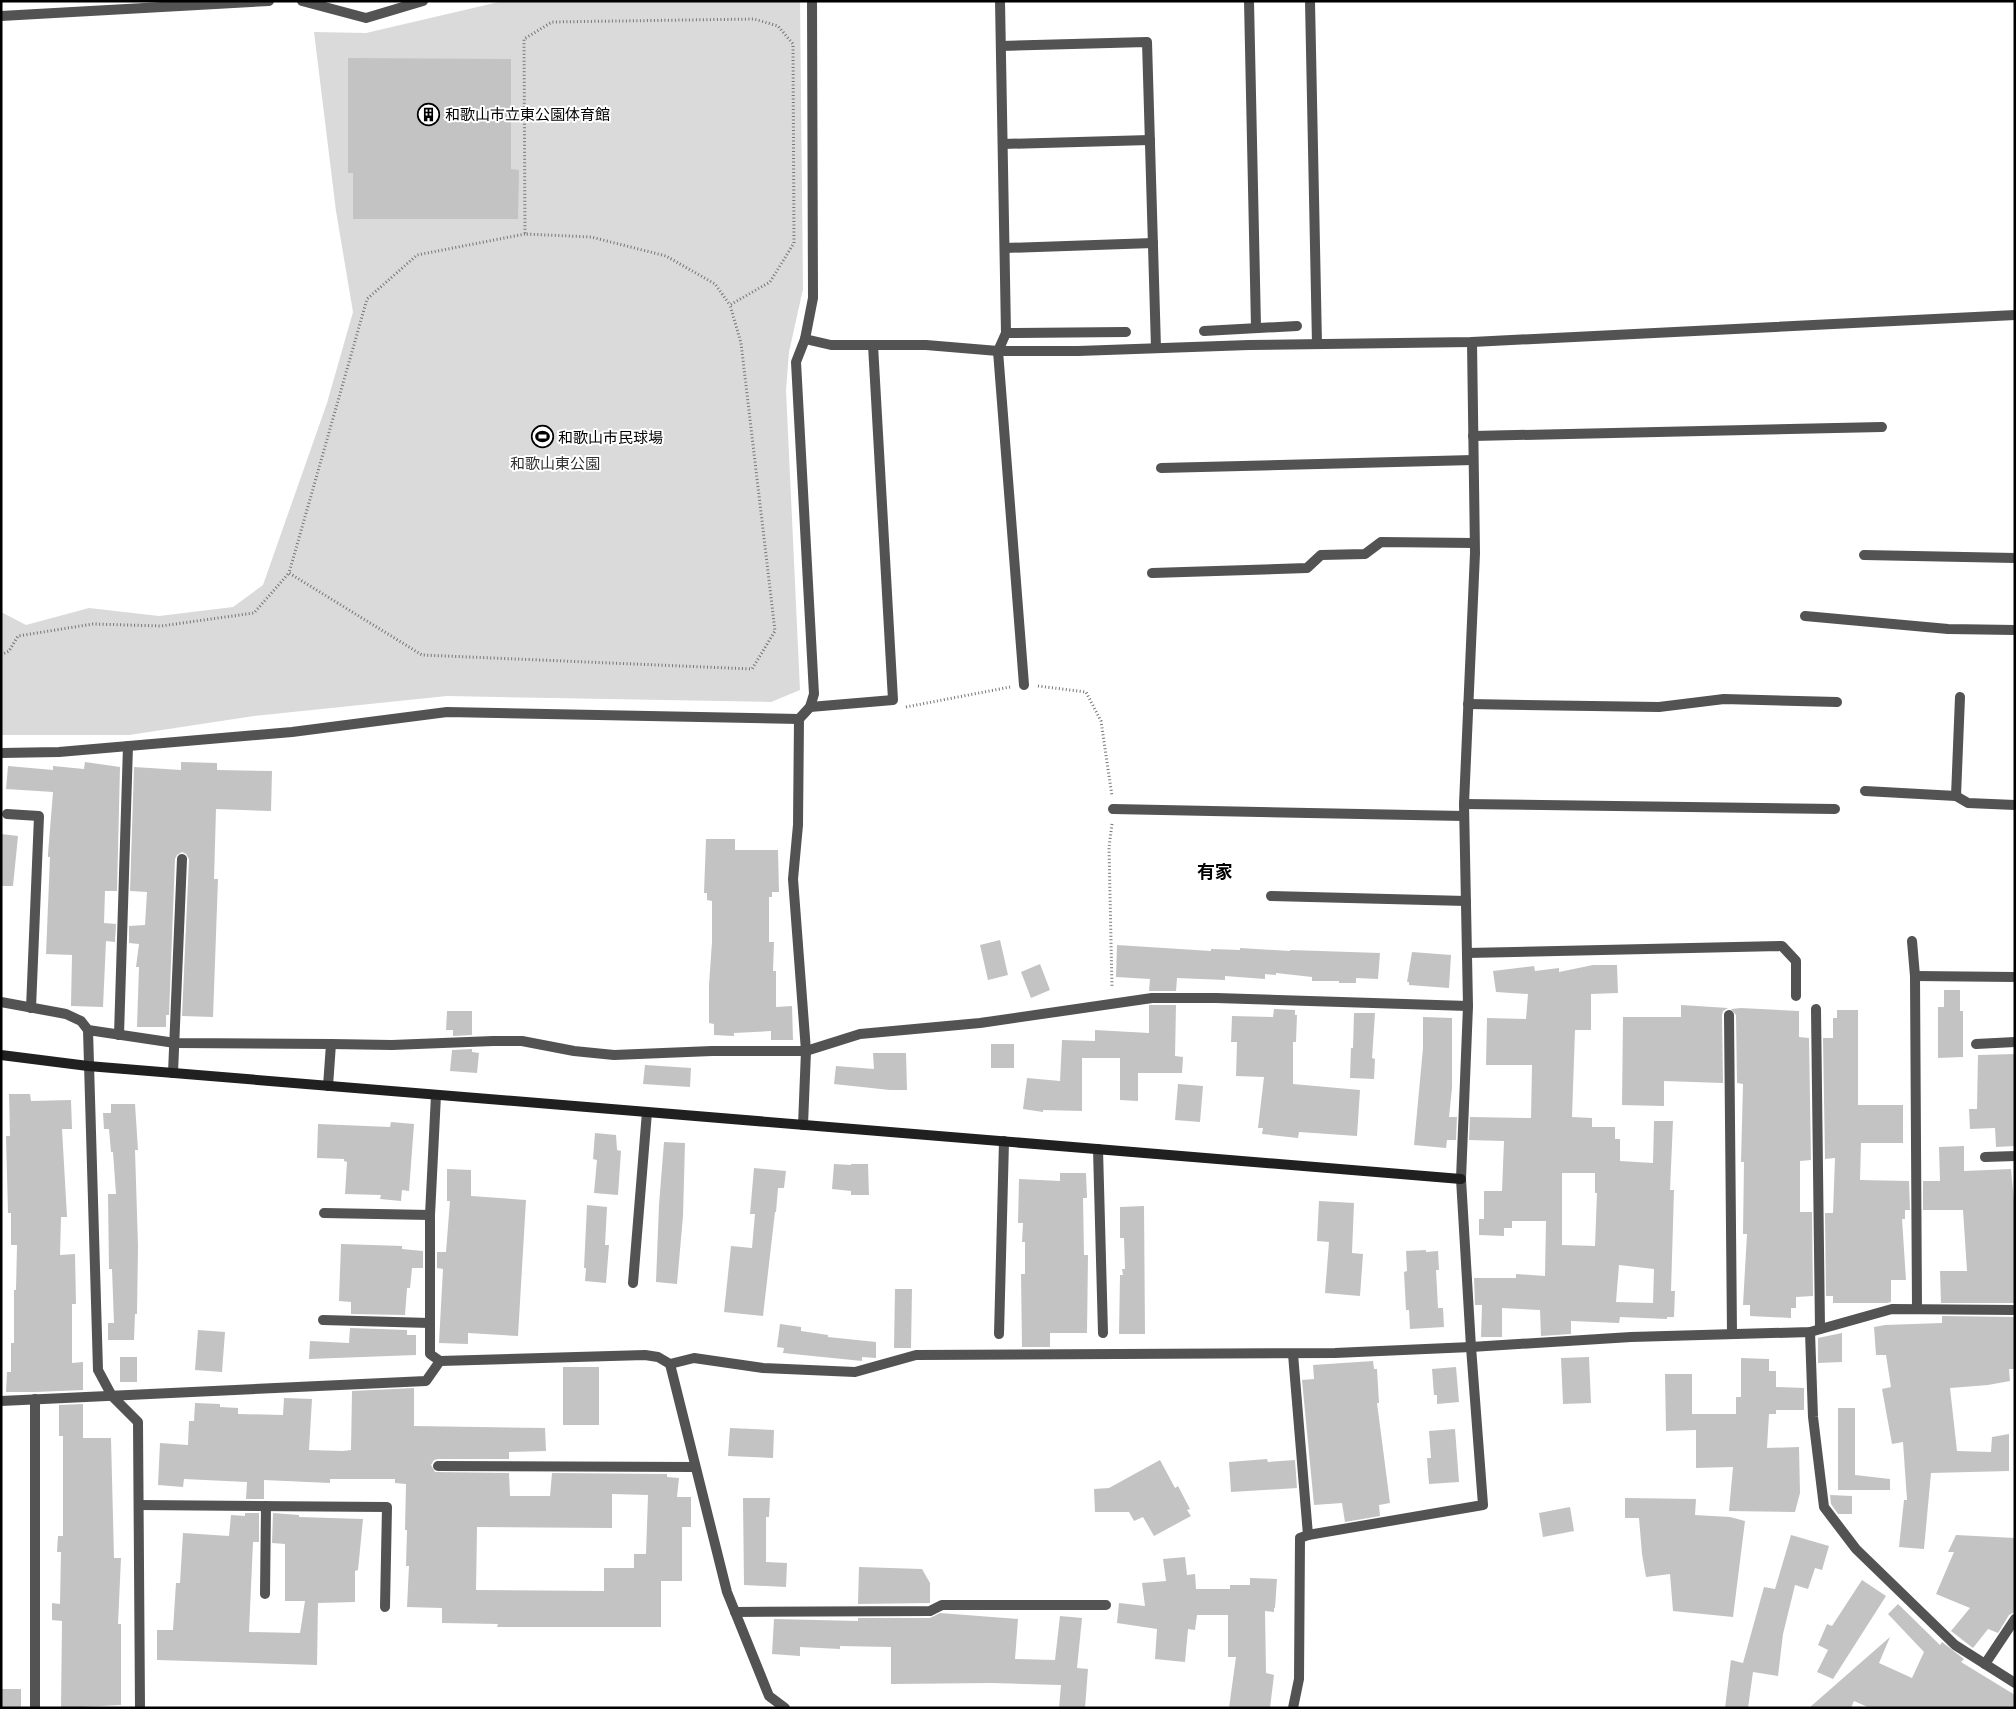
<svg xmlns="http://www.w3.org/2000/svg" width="2016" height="1709" font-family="Montserrat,'Noto Sans JP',sans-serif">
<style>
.green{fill:#dadada}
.building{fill:#c3c3c3;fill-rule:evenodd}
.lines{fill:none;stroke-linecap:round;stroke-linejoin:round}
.path{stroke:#757575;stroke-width:3;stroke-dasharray:1 2.5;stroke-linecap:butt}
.lane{stroke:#535353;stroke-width:10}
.street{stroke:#535353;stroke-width:10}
.secondary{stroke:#202020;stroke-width:10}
.labels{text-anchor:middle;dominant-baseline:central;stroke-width:4;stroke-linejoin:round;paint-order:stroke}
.poi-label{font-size:15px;fill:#000;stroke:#fff;text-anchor:start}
.park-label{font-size:15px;fill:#313131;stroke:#fff}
.quarter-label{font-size:18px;font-weight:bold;fill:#000;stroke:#fff}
</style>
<rect width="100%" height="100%" fill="#fff"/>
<polygon class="green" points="503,1 800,1 803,289 789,352 786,390 800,690 771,702 447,696 254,716 129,735 1,735 1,612 26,625 89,608 159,616 233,607 263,585 327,403 353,312 336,211 314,32 366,33"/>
<g class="building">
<polygon points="348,58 511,59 511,169 519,170 518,219 353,219 353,173 348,173"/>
<polygon points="85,762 120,767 117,891 105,891 104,923 116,924 115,942 106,941 103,1007 71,1006 72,955 46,954 50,857 48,857 48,854 53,792 6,789 8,766 53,770 53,766 84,769"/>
<polygon points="181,762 217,763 217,770 272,771 271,811 216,809 214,879 218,879 213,1017 182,1016 189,859 186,854 182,852 177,855 175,859 169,1015 166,1015 166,1027 137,1027 139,967 136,967 139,944 129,943 129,926 145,925 147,892 130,891 134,767 181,770"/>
<polygon points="1,834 18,836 13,886 1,886"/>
<polygon points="706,839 735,839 735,850 778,850 779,892 772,892 772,897 769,897 769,942 774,942 773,971 776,971 776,1007 792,1006 793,1040 771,1040 771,1031 734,1033 734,1036 714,1035 714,1024 709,1023 709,985 712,942 712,901 707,900 707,893 704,893"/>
<polygon points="1000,940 1008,975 988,980 980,945"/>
<polygon points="1117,945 1211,951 1211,949 1240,950 1240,948 1290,951 1290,950 1380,953 1378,979 1356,978 1356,983 1339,983 1339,981 1312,981 1312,977 1276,973 1276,975 1265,974 1265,979 1225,976 1225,980 1177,978 1176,991 1149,991 1150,979 1116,977"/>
<polygon points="1412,952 1451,955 1449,988 1409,985 1409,982 1407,982"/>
<polygon points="1040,964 1050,990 1031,998 1021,972"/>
<path d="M1593 965H1617L1618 993 1591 994V1030H1575L1572 1117 1592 1118V1127H1615V1139H1620V1161L1653 1163 1654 1121H1673L1670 1190H1674L1671 1291H1675L1674 1317H1667V1319L1620 1317 1619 1323 1571 1321V1334L1541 1336 1540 1310 1502 1308V1337H1481L1482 1305H1475L1474 1278H1516V1274L1545 1276 1546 1221H1512V1228H1504V1236L1479 1235V1219H1484V1191H1502L1504 1141 1469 1140 1470 1117 1531 1118 1532 1065H1486L1487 1018 1526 1019 1528 994 1496 992 1493 971 1534 966 1535 971 1559 968V972ZM1562 1173H1595V1193H1597L1595 1246 1562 1245ZM1619 1265 1654 1269 1653 1303 1616 1302Z"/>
<polygon points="1944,990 1960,990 1960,1011 1963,1011 1963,1057 1938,1058 1938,1007 1944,1007"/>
<polygon points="1149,1005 1176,1005 1175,1056 1183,1057 1182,1073 1138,1073 1138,1101 1120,1100 1120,1058 1082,1058 1082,1111 1043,1110 1043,1112 1023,1109 1027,1078 1060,1081 1062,1040 1095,1041 1095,1030 1149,1033"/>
<polygon points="1681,1005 1728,1008 1723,1011 1722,1015 1723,1083 1664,1081 1664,1106 1622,1105 1623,1017 1681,1017"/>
<polygon points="1741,1008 1799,1011 1799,1037 1809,1038 1811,1160 1800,1161 1800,1212 1812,1212 1813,1296 1796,1297 1796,1308 1791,1308 1791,1318 1750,1316 1750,1305 1743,1305 1747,1234 1743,1234 1744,1162 1741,1162 1743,1084 1737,1083 1736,1015 1731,1009"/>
<polygon points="1274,1009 1295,1010 1295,1015 1297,1015 1296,1042 1293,1042 1293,1084 1360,1090 1357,1136 1299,1132 1298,1138 1262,1134 1263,1128 1258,1128 1264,1077 1236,1076 1237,1042 1231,1042 1232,1016 1273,1017"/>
<polygon points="1837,1010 1858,1010 1858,1105 1903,1105 1903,1143 1861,1143 1860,1180 1909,1181 1910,1210 1905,1210 1905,1219 1902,1219 1906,1280 1891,1280 1891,1302 1887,1303 1833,1303 1833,1296 1826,1296 1825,1213 1833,1213 1835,1158 1825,1159 1823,1038 1833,1038 1833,1018 1837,1018"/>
<polygon points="447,1011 472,1011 472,1035 453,1036 453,1030 446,1030"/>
<polygon points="1354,1013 1375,1013 1372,1058 1375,1059 1374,1079 1350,1078 1351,1048 1353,1048"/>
<polygon points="1423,1017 1452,1018 1452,1088 1449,1117 1457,1117 1456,1140 1447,1140 1446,1148 1414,1145 1423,1048"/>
<rect x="991" y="1044" width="23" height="24"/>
<polygon points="472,1049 472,1052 479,1053 477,1073 450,1071 452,1050"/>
<polygon points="873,1053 906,1053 907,1090 890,1090 834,1084 836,1066 874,1069"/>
<polygon points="2015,1054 2015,1146 1996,1147 1995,1128 1970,1129 1969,1109 1977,1109 1978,1055"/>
<polygon points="645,1065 691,1068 690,1087 643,1084"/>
<polygon points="1178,1084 1203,1086 1200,1122 1175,1120"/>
<polygon points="9,1094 30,1094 31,1101 71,1100 72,1129 62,1129 67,1217 61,1217 60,1255 75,1254 76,1304 72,1304 72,1363 83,1362 83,1390 36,1392 6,1392 7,1372 11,1372 11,1343 14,1343 14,1290 16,1290 17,1245 11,1245 11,1213 8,1213 6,1136 10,1136"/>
<polygon points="111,1104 135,1104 138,1150 135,1150 138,1246 137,1314 135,1314 134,1340 108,1340 108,1323 114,1323 112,1269 109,1269 108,1194 116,1194 113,1152 111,1152 109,1129 104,1129 103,1113 111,1113"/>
<polygon points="391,1122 414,1124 409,1191 402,1190 401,1201 380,1199 381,1195 345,1194 347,1162 344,1161 344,1159 317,1158 318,1124 390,1127"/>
<polygon points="595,1133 616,1135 617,1150 621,1151 618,1195 594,1193 597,1160 593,1159"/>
<polygon points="664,1142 685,1143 683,1216 677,1284 656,1282 659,1205"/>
<polygon points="1964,1146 1964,1171 2011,1169 2015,1212 2015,1303 1941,1303 1940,1271 1967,1271 1963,1210 1923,1210 1923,1181 1940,1181 1939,1147"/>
<polygon points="834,1164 851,1165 851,1164 868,1164 869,1195 851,1195 851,1191 832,1189"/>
<polygon points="754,1168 786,1171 784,1188 778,1188 776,1212 775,1212 763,1316 724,1312 731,1246 752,1248 755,1214 750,1214"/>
<polygon points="447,1169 471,1170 471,1196 526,1200 518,1336 468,1333 468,1344 439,1343 443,1269 437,1268 437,1252 446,1252 450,1201 447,1201"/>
<polygon points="1060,1173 1086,1173 1087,1198 1083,1198 1084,1255 1088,1255 1087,1333 1050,1333 1050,1347 1022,1347 1021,1274 1025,1274 1025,1242 1022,1242 1023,1223 1018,1223 1019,1179 1060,1181"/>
<polygon points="1319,1201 1354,1203 1352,1253 1363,1254 1360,1296 1325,1293 1329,1242 1317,1241"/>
<polygon points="587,1205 607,1207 605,1245 609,1245 606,1283 585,1281 586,1268 584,1268"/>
<polygon points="1144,1206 1145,1334 1119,1334 1120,1275 1123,1275 1122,1269 1125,1269 1124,1238 1120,1238 1120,1207"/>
<polygon points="341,1244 402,1246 402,1249 423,1251 423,1268 412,1268 410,1288 407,1288 405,1315 351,1314 351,1302 339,1301"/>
<polygon points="1426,1250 1426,1252 1438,1251 1439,1270 1436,1270 1438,1308 1443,1308 1444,1327 1410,1329 1409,1310 1406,1310 1404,1272 1407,1271 1406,1251"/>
<polygon points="895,1289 912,1289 911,1348 894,1348"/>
<polygon points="1942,1316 2015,1317 2015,1369 2009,1369 2010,1381 1988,1385 1950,1388 1957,1451 1991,1452 1992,1437 2009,1434 2009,1471 1931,1473 1924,1549 1899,1547 1904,1500 1907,1500 1903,1442 1892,1444 1882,1389 1891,1387 1886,1355 1876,1355 1874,1327 1885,1325 1942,1323"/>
<polygon points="780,1324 801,1327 801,1331 828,1335 828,1337 876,1342 876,1358 862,1357 862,1361 783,1353 784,1348 777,1347"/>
<polygon points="350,1328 407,1330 407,1335 416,1335 416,1355 309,1359 310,1341 349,1343"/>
<polygon points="198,1330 225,1332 222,1372 195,1370"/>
<polygon points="1842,1333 1842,1362 1818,1363 1818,1338"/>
<rect x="120" y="1357" width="17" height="25"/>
<polygon points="1589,1357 1591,1403 1563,1404 1561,1358"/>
<polygon points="1741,1358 1769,1359 1769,1371 1776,1371 1776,1387 1804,1388 1804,1410 1776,1410 1776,1414 1769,1414 1767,1448 1799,1447 1800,1493 1795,1512 1729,1511 1733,1467 1696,1468 1696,1430 1666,1431 1665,1374 1692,1374 1692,1414 1736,1414 1736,1397 1741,1397"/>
<polygon points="1373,1361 1374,1369 1377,1369 1379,1403 1377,1403 1390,1503 1379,1505 1380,1516 1345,1522 1342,1503 1314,1505 1302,1380 1314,1379 1313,1365"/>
<rect x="563" y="1367" width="36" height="58"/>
<polygon points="1456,1367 1459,1402 1437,1404 1437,1395 1434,1395 1432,1369"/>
<path d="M414 1388V1426L545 1428 546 1451 509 1452V1459H438L434 1460 431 1465 435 1472 509 1473 510 1496H550L552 1473 667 1474V1477L679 1478 677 1497H691V1527H682V1581H661V1627H497L498 1624 442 1623V1608L407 1607 409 1566H406L407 1530H405L406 1484 395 1483V1479H330V1483L264 1480V1499H246L247 1482 184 1479 183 1487 158 1485 160 1443 188 1445 189 1421H194L195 1403 220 1404V1407L238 1408V1414L283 1415 284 1398 312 1399 309 1450 343 1451 351 1450 352 1391ZM612 1494 648 1495 646 1554H634V1568H604V1591L476 1590 477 1527 612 1528Z"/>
<polygon points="83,1404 83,1438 111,1438 114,1558 121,1558 118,1624 121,1624 121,1705 61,1708 62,1621 52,1620 52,1603 60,1604 61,1552 57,1552 58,1536 63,1536 63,1436 59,1436 59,1405"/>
<polygon points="1838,1408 1855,1408 1855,1475 1890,1479 1890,1490 1838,1490"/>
<polygon points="730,1428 774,1430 773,1458 728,1456"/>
<polygon points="1455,1429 1459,1482 1429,1484 1427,1458 1431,1458 1429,1431"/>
<polygon points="1267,1459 1268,1462 1295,1460 1297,1488 1231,1492 1229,1462"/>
<polygon points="1160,1460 1175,1488 1178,1486 1190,1509 1187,1510 1191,1516 1154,1536 1143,1517 1134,1521 1129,1512 1095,1512 1094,1489 1109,1488"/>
<polygon points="1830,1495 1852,1496 1852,1514 1838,1514 1831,1504"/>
<polygon points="743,1498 770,1498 769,1517 766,1517 766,1562 787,1563 786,1587 744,1585"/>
<polygon points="1625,1498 1696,1499 1695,1515 1730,1517 1745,1521 1733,1617 1673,1611 1670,1574 1646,1577 1642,1554 1639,1518 1625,1518"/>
<polygon points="1570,1507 1574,1531 1543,1537 1539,1513"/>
<polygon points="245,1513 259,1513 259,1542 253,1542 249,1632 300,1633 305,1601 285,1601 285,1544 272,1543 273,1513 299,1515 299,1517 363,1519 358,1570 355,1571 355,1602 318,1603 317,1665 157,1660 157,1630 173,1630 176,1583 180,1583 183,1533 229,1536 231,1515 245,1516"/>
<polygon points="1791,1535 1829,1546 1822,1570 1815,1568 1808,1589 1795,1585 1783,1634 1778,1676 1753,1672 1748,1708 1725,1708 1731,1660 1743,1663 1764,1587 1775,1589"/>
<polygon points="1956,1535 2015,1538 2015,1612 2009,1615 1998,1633 1988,1629 1973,1648 1951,1631 1970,1608 1936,1594 1954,1552 1948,1552"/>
<polygon points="1185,1557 1187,1575 1195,1574 1196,1589 1230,1589 1230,1585 1250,1585 1250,1578 1277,1579 1275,1608 1274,1608 1274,1612 1265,1611 1266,1673 1274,1675 1270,1708 1229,1708 1236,1657 1228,1657 1228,1615 1197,1615 1195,1630 1188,1629 1185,1662 1155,1659 1157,1629 1117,1623 1119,1603 1145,1606 1142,1583 1166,1581 1163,1559"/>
<polygon points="859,1567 922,1569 930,1583 930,1603 858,1604"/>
<polygon points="1862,1580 1886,1596 1833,1679 1817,1672 1828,1650 1818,1645 1827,1624 1832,1626"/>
<polygon points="1898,1604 1940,1645 1942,1642 1964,1659 1961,1662 2015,1695 2015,1708 1870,1708 1854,1701 1851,1708 1809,1708 1890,1637 1879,1663 1912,1678 1924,1652 1888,1614"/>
<polygon points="940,1613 1018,1619 1015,1659 1055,1660 1060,1616 1082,1618 1077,1668 1088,1669 1085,1708 1059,1708 1061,1685 992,1683 891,1684 891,1647 840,1646 840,1649 800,1647 800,1656 772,1654 774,1619 858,1621 858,1618 930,1618"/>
<rect x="1" y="1689" width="20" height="19"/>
</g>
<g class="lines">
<g class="path">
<polyline points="525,234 417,255 367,299 289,573 422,655 752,669 775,631 741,343 730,305 770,282 794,243 793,44 778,26 754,19 552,22 524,39 525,234 591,237 666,256 715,284 730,305"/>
<polyline points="1,655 9,651 18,636 93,624 161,626 254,613 289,573"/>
<polyline points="1038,686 1086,692 1101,721 1112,796"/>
<polyline points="906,707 1010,687"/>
<polyline points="1112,824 1109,847 1112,988"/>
</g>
<g class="lane">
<polyline points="1956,796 1960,697"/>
<polyline points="1293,1354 1308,1535 1300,1538 1299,1679 1293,1708"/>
<polyline points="1308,1535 1483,1505 1471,1347"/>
<polyline points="1985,1664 2015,1619"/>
</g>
<g class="street">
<polyline points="302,1 366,18 423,1"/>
<polyline points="1000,1 1006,333 998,351 1024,685"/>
<polyline points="1249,1 1256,327"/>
<polyline points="1310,1 1317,344"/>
<polyline points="1,16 269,1"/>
<polyline points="1001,46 1147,42 1156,348"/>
<polyline points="1003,144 1150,140"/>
<polyline points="1005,248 1153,243"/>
<polyline points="1204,331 1297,326"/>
<polyline points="1006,333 1126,332"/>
<polyline points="805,339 831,345 926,345 998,351 1078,351 1249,345 1472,342 2015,315"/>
<polyline points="1472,342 1475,553 1464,804 1468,1006 1461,1179 1471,1347 1631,1337 1810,1332 1892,1309 2015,1310"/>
<polyline points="1473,436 1882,427"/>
<polyline points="1161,468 1473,460"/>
<polyline points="1864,555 2015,558"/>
<polyline points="1152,573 1307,568 1321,555 1365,554 1381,542 1474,543"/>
<polyline points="1805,616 1948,629 2015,630"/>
<polyline points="1468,704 1659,707 1724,699 1837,702"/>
<polyline points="810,707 893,700 873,345"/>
<polyline points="1,753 59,752 292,732 447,712 799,719"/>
<polyline points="1865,791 1956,796 1968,803 2015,805"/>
<polyline points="1464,804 1835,809"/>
<polyline points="1113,809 1464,816"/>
<polyline points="7,814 39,816 31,1008"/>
<polyline points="1271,896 1466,901"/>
<polyline points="1912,941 1915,976 1917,1309"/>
<polyline points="1467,953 1782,946 1796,961 1796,996"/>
<polyline points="1915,976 2015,977"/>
<polyline points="1,1002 66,1014 81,1021 88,1030"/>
<polyline points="1816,1009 1820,1329"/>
<polyline points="1729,1015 1732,1334"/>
<polyline points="119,1035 128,746"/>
<polyline points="331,1044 392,1045 493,1041 522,1041 574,1051 614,1055 712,1051 806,1051 860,1034 980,1023 1152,998 1216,998 1468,1006"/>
<polyline points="1976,1044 2015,1042"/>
<polyline points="173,1073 182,859"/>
<polyline points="436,1095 430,1215 430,1354 440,1361 645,1355 658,1357 670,1364 694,1358 763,1368 855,1372 916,1355 1335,1353 1471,1347"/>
<polyline points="803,1125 806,1051 793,879 798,825 799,719 810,707 814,694 796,362 805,339 813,298 812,1"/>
<polyline points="1098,1149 1103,1333"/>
<polyline points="1985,1157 2015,1156"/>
<polyline points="324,1213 430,1215"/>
<polyline points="633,1283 647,1112"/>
<polyline points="323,1320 430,1323"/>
<polyline points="1810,1332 1813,1417 1824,1507 1856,1549 1955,1645 2015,1683"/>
<polyline points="999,1334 1004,1141"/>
<polyline points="670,1364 727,1592 769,1696 785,1708"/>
<polyline points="35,1399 35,1708"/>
<polyline points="1,1401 426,1381 440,1361"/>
<polyline points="438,1466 695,1467"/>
<polyline points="139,1505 387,1507 385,1607"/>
<polyline points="265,1594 266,1506"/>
<polyline points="735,1612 930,1611 942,1605 1106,1605"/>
<polyline points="140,1708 138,1422 112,1396 98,1370 88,1030 175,1043 331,1044 328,1086"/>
</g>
<polyline class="secondary" points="1,1055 88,1066 1461,1179"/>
</g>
<defs>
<symbol id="building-ring" viewBox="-11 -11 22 22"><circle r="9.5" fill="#fff" stroke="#000" stroke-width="1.5"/><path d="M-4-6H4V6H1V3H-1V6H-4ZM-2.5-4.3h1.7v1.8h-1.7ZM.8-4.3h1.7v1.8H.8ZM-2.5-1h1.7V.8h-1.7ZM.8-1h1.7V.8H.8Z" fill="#000"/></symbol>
<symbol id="stadium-ring" viewBox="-11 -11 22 22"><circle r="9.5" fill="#fff" stroke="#000" stroke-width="1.5"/><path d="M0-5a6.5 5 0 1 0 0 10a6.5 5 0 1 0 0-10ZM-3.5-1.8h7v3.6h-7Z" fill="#000"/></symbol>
</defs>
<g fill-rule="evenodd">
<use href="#building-ring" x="416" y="102" width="25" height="25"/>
<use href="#stadium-ring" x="530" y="424" width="25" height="25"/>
</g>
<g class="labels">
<g class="poi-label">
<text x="445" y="114">和歌山市立東公園体育館</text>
<text x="558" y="437">和歌山市民球場</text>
</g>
<g class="park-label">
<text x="555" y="463">和歌山東公園</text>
</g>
<g class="quarter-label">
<text x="1215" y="872">有家</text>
</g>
</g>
<rect width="2016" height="1709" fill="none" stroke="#000000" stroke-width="5"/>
</svg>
